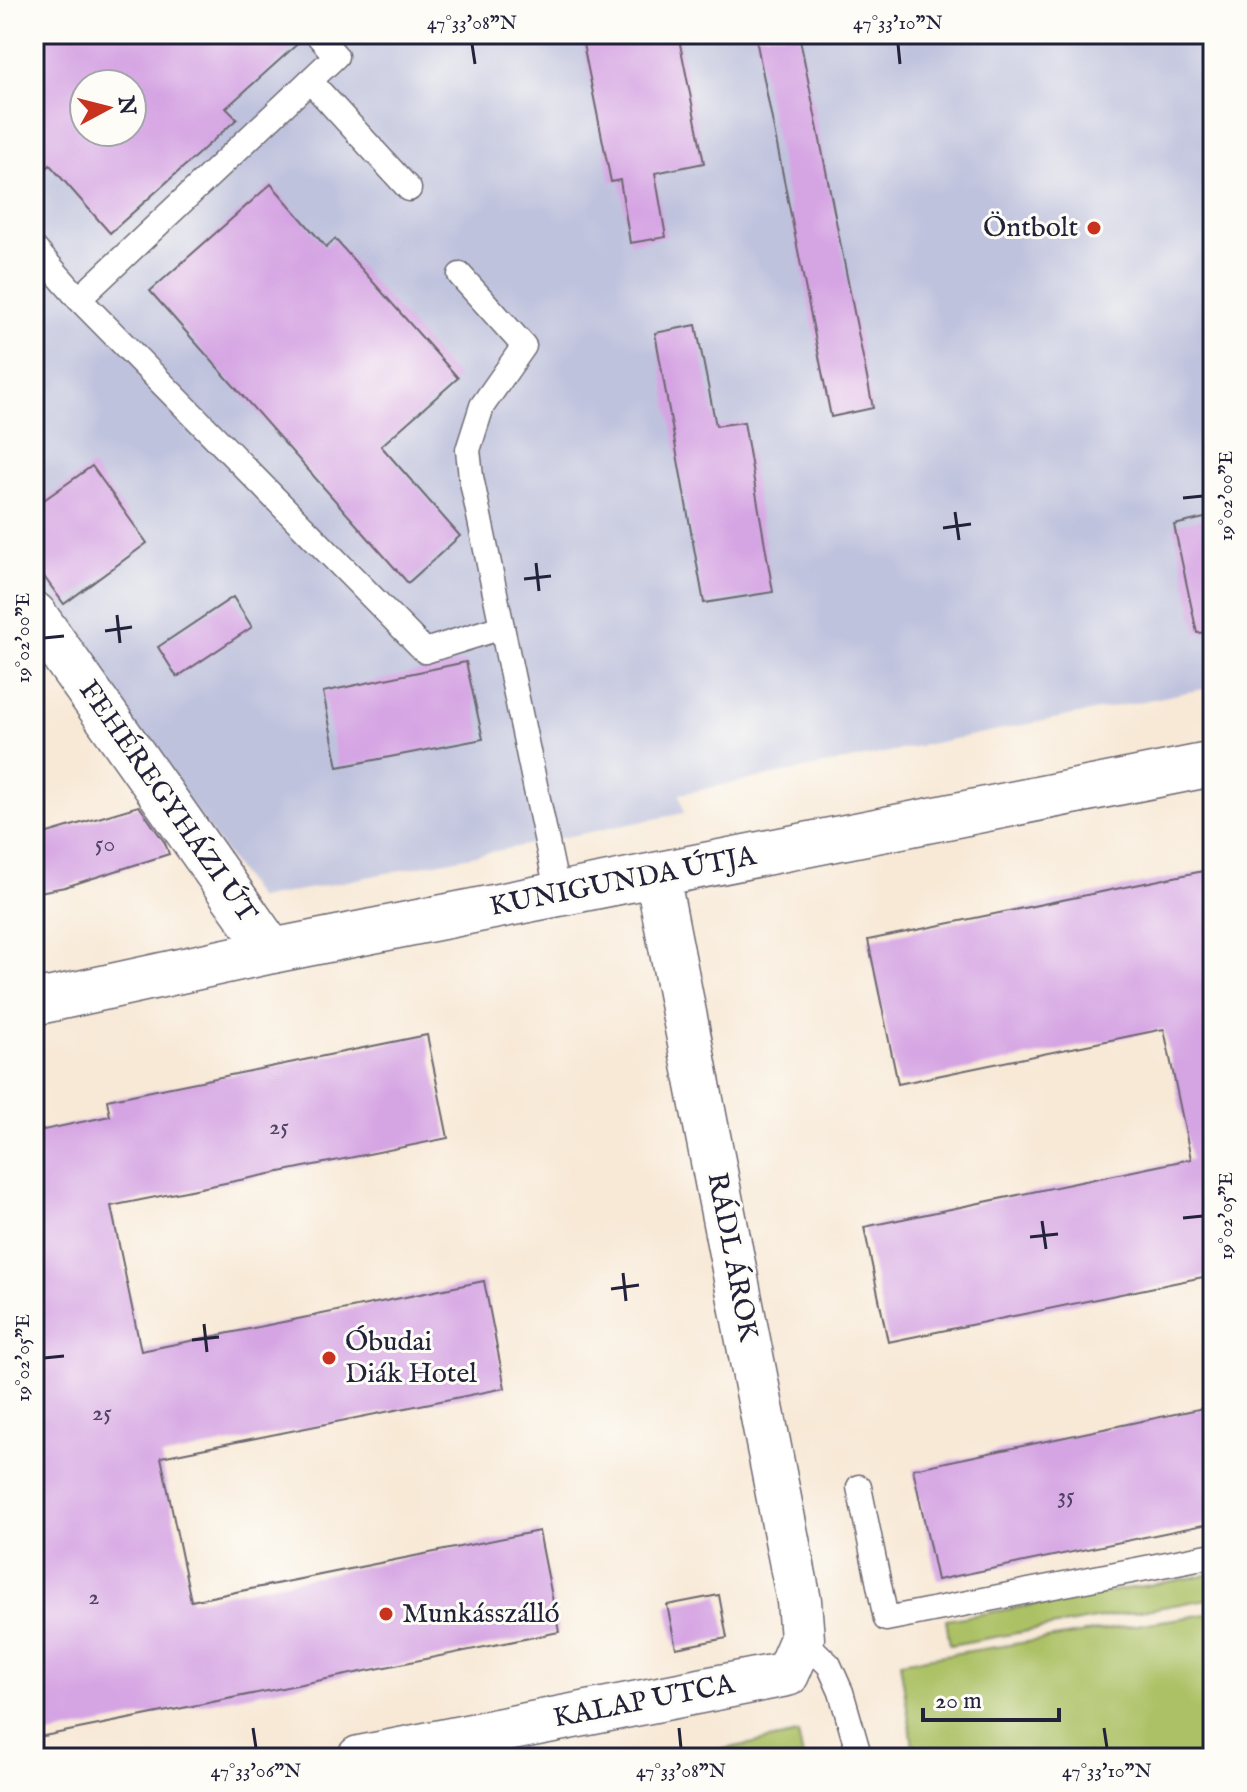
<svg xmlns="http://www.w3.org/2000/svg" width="1247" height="1792" font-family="'IM FELL English',serif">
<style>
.industrial{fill:#bfc2dd;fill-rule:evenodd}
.green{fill:#acc165;stroke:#677250;stroke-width:2}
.building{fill:#d5a4e3;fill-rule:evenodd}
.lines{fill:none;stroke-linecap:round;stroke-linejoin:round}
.lane-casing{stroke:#6d6872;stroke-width:27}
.street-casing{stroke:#6d6872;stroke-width:47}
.lane{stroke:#fff;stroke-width:24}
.street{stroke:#fff;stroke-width:44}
.ticks{fill:none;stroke:#22223b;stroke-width:3}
.poi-dot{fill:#c8321e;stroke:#fdfcf7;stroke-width:3}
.labels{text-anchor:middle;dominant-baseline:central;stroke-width:6;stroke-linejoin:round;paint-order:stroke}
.number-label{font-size:24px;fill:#4f4265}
.poi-label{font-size:28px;fill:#22223b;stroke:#fdfcf7;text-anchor:start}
.street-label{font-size:28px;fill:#22223b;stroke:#fdfcf7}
.neatline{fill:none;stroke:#22223b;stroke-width:3}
.ticks-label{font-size:20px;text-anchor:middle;fill:#22223b}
</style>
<rect width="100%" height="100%" fill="#fdfcf7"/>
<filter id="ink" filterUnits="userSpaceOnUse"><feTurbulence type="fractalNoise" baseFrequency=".0125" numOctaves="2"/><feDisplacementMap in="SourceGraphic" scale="16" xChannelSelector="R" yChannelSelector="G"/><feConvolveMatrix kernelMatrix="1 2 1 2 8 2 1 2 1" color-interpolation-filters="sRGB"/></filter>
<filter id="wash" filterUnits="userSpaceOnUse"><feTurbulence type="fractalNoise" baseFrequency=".006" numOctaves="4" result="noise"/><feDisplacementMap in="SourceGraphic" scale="32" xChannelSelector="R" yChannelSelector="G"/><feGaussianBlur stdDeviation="1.8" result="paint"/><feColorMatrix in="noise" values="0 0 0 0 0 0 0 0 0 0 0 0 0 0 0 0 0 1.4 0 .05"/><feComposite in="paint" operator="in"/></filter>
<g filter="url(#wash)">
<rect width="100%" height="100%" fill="#f8e9d7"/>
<path class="industrial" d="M34 34H1213V687L680 794 684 813 258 899 34 583ZM84 84H132V132H84Z"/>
<g class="green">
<polygon points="1213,1574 1213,1598 950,1645 946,1620"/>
<polygon points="1213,1613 1213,1758 915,1758 900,1662"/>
<polygon points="798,1734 803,1758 681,1758"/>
</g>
<g id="blocks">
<g class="building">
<path d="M34 34H302L303 39 226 108 237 119 110 233 50 165 34 180ZM84 84H132V132H84Z"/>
<polygon points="581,34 678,34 704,163 655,173 666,237 630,243 620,180 611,182"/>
<polygon points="755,34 799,34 873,408 831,417"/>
<polygon points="271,184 326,247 335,239 458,378 381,446 460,536 408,583 150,291"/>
<polygon points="696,325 716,426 744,422 773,592 704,603 655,333"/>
<polygon points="92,466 147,543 64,604 34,563 34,507"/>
<polygon points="1213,516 1213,632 1197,633 1174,525"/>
<polygon points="233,597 252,627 177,677 158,647"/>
<polygon points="466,662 483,739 338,767 323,692"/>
<polygon points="139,806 165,843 169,854 65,887 34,893 34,837"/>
<polygon points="1213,869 1213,1275 888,1342 864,1227 1191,1159 1164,1029 898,1084 868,940"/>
<polygon points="427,1035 448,1138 111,1206 141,1351 484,1281 505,1388 161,1457 191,1601 539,1531 559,1632 34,1738 34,1132 110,1116 107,1100"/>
<polygon points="1213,1406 1213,1523 937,1580 913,1469"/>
<polygon points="719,1595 727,1638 676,1648 667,1605"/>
</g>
</g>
</g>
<g filter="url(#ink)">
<use href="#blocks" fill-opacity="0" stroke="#6d6872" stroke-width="2"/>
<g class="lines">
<defs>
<g id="lane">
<polyline points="310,81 409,189"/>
<polyline points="34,248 79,299 425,651 502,627 558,895"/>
<polyline points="460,275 524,346 482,406 468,450 471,477 502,627"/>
<polyline points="79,299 336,56 317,34"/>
<polyline points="859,1487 886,1619 1213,1555"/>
<polyline points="802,1639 829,1665 841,1692 860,1758"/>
</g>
<g id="street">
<polyline points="34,614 272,951"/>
<polyline points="34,1003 272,951 1213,764"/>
<polyline points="359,1758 787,1674 802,1639 799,1601 657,875"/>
</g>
</defs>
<use href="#lane" class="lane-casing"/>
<use href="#street" class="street-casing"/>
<use href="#lane" class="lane"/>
<use href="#street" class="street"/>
</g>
</g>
<path class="ticks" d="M472 44 475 64M898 44 900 64M1183 498 1203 496M955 512 959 540M943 528 971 524M536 563 539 591M524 579 551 576M117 615 120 643M105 631 132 627M44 638 64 636M1183 1218 1203 1216M1042 1221 1046 1249M1030 1237 1058 1234M623 1273 626 1301M611 1289 639 1285M204 1324 207 1352M192 1340 219 1337M44 1358 64 1356M253 1728 256 1748M679 1728 681 1748M1104 1728 1107 1748"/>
<g class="poi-dot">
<circle cx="1094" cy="228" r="8"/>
<circle cx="329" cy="1358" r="8"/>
<circle cx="386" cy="1614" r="8"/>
</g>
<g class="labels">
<g class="number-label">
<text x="105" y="844">50</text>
<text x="279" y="1127">25</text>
<text x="102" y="1413">25</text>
<text x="1066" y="1496">35</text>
<text x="94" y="1597">2</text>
</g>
<g class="poi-label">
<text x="1078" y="228" text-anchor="end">Öntbolt</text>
<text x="345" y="1342">Óbudai<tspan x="345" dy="32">Diák Hotel</tspan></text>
<text x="402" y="1614">Munkásszálló</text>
</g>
<g class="street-label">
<text transform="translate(167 802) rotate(55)">FEHÉREGYHÁZI ÚT</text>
<text transform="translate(623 882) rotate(-11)">KUNIGUNDA ÚTJA</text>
<text transform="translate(732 1257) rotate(79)">RÁDL ÁROK</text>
<text transform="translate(644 1702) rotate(-11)">KALAP UTCA</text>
</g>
</g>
<rect width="1247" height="1792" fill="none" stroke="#fdfcf7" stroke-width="88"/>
<g transform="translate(108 108) rotate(83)"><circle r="38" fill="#fdfcf7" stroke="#a5a5ac" stroke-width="2"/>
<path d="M0-6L14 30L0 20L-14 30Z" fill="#c8321e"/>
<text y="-12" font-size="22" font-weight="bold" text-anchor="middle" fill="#22223b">N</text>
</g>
<path d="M923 1708v12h136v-12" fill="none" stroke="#22223b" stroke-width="4"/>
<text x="935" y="1708" font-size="24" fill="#22223b" stroke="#fdfcf7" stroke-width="6" paint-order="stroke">20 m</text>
<rect x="44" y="44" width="1159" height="1704" class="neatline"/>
<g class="ticks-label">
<text x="472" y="29">47°33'08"N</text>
<text x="898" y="29">47°33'10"N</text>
<text transform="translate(1225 496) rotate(-90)" y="7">19°02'00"E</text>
<text transform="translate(22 638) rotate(-90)" y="7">19°02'00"E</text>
<text transform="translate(1225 1216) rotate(-90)" y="7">19°02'05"E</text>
<text transform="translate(22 1358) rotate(-90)" y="7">19°02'05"E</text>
<text x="256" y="1777">47°33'06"N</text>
<text x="681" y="1777">47°33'08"N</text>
<text x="1107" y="1777">47°33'10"N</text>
</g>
</svg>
